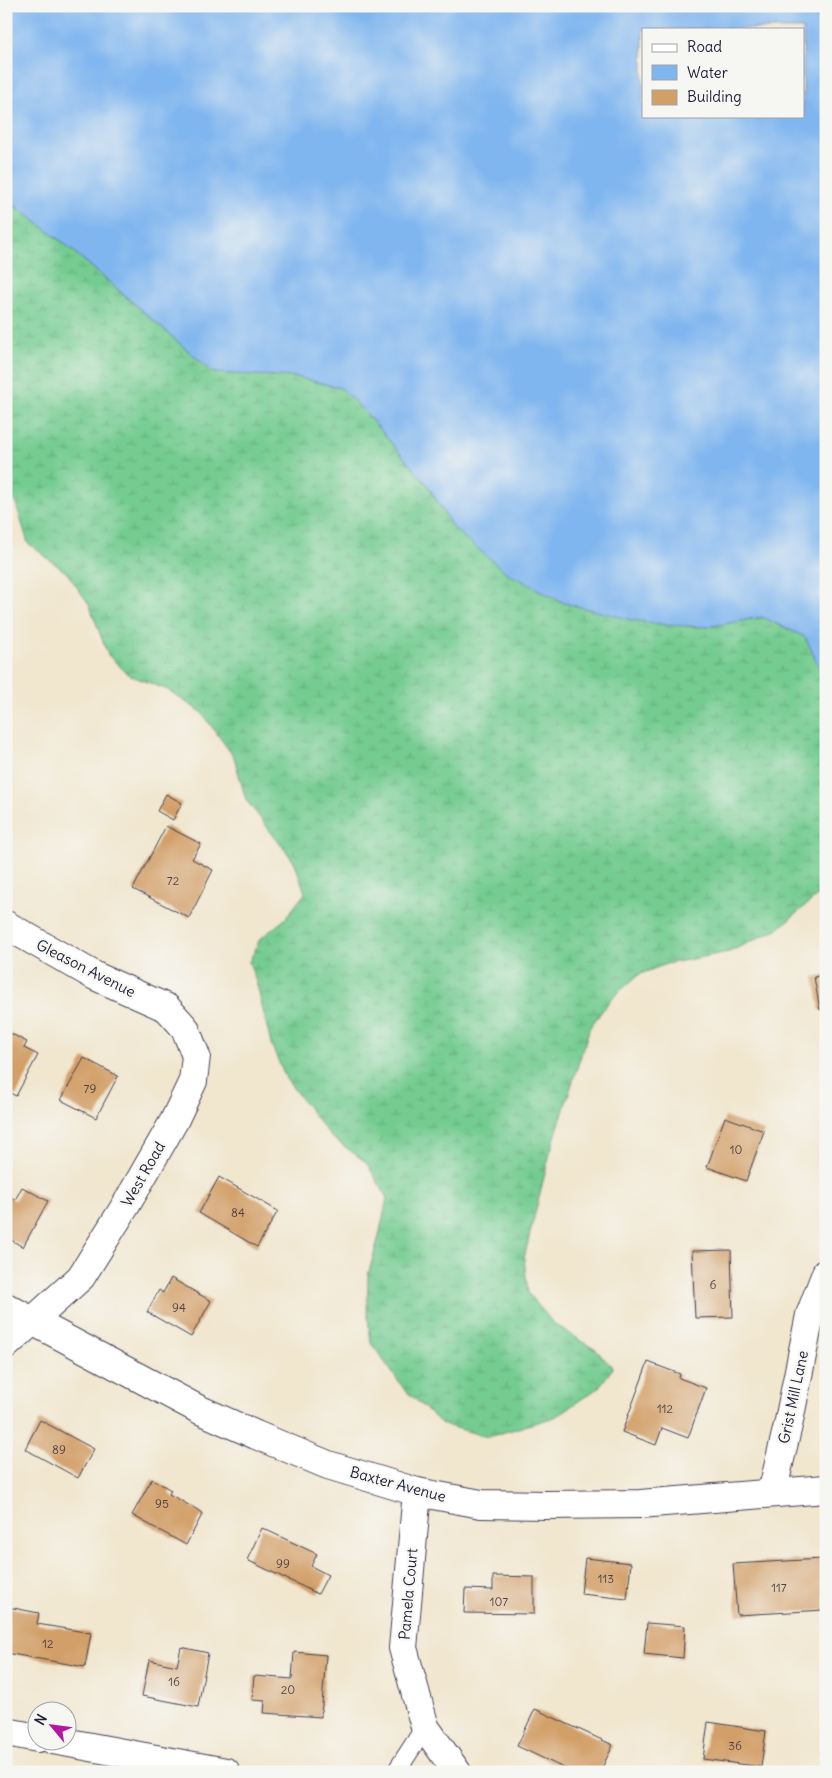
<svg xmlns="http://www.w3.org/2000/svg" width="832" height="1778" font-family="Delius,sans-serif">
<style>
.wetland{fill:url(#wetland-marsh);stroke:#4c7766}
.water{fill:#80b6ef;stroke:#516c95;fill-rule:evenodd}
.building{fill:#d29f67}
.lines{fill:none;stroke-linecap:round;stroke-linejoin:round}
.service-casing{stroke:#413f51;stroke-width:20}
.minor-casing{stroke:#413f51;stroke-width:30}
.tertiary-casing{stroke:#413f51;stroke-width:30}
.service{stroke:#fff;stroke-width:18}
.minor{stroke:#fff;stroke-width:28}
.tertiary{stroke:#fff;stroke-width:28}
.labels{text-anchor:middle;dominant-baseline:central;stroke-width:4.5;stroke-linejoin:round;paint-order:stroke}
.number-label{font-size:12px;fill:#4e4146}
.street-label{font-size:15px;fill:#22223b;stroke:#f6f6f2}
</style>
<defs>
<pattern id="wetland-marsh" width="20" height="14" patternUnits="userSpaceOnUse" patternTransform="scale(1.25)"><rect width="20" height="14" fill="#75cc91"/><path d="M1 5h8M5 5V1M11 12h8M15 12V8" fill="none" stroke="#65af7e"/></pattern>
</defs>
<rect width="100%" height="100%" fill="#f6f6f2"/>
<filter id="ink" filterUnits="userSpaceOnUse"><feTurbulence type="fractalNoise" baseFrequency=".02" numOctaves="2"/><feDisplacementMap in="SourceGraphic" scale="10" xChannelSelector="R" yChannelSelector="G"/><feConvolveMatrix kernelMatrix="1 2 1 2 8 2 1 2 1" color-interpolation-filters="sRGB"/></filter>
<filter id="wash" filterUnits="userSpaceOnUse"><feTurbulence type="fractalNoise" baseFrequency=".0096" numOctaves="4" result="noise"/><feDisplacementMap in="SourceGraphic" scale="20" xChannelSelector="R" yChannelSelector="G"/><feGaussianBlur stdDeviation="1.12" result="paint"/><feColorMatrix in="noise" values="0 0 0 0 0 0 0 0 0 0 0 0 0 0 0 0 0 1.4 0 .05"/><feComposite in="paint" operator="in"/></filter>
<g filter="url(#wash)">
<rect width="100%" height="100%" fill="#f1e6ce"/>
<g class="wetland">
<polygon points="798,6 826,6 826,20 804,12"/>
<polygon points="6,199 64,243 214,373 297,377 341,388 365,412 429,487 452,527 707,627 762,617 805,637 826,681 826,897 817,896 779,928 729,952 666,964 638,975 611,999 590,1027 550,1153 524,1258 528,1293 553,1323 596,1350 613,1368 598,1388 555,1417 488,1437 442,1424 404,1389 371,1343 367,1309 368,1275 379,1236 387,1198 366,1162 330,1136 286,1079 271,1044 257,985 249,962 260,939 285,919 305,893 295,863 246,800 234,757 201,712 168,690 129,675 108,655 89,604 67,573 28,543 15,501 6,494"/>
</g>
<path class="water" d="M6 6H798L804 12 826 20V681L805 637 762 617 707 627 666 625 632 620 564 603 507 573 452 527 429 487 365 412 341 388 297 377 214 373 64 243 6 199ZM643 29H803V116H643Z"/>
<g id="blocks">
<g class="building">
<polygon points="166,794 182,803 173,820 157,811"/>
<polygon points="166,826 201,844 192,859 213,870 189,918 133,889"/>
<polygon points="826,974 826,1009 820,1010 814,977"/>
<polygon points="6,1031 27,1042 24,1048 38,1055 16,1096 6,1091"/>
<polygon points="84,1058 118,1076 96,1118 61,1100"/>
<polygon points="725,1117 764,1131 746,1181 707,1167"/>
<polygon points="219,1177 278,1211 257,1247 199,1213"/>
<polygon points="22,1187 48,1201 23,1247 6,1237 6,1195 15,1200"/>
<polygon points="731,1250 733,1317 695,1318 692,1251"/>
<polygon points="171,1278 211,1301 191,1337 147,1312 159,1290 163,1293"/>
<polygon points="648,1362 680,1374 679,1378 706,1388 688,1438 662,1428 656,1445 622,1432"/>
<polygon points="40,1420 94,1449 78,1478 25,1449"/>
<polygon points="152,1479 171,1490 169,1494 203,1513 186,1545 132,1515"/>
<polygon points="262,1528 317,1554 311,1566 328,1575 318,1594 247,1560"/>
<polygon points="585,1558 631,1563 627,1599 581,1594"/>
<polygon points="822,1559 825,1610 737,1615 733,1564"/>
<polygon points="493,1576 534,1577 534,1614 464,1613 465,1589 493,1590"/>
<polygon points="8,1607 39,1613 37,1624 91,1633 85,1667 6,1653"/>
<polygon points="647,1623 685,1626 683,1658 644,1654"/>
<polygon points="181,1647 208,1653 198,1707 142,1696 149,1660 177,1666"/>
<polygon points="294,1652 326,1655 321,1717 264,1713 265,1701 252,1700 254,1676 292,1679"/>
<polygon points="535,1709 613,1745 600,1772 572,1772 517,1746"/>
<polygon points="708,1722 766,1731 761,1767 703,1759"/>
<polygon points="824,1723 826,1723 826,1765 820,1764"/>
</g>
</g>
</g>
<g filter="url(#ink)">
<use href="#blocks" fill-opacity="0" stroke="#413f51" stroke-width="1"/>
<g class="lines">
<defs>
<polyline id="service" points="396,1772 425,1727"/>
<g id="minor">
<polyline points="6,925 95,976 167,1008 185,1028 196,1056 193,1081 174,1121 126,1205 81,1277 6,1345"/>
<polyline points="417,1492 403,1648 425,1727 457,1772"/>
<polyline points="772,1493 789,1421 810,1315 826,1273"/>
<polyline points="6,1732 38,1738"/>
<polyline points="53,1740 226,1772"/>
</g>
<polyline id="tertiary" points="6,1307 198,1409 256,1435 328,1465 417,1492 481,1504 546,1505 640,1504 826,1489"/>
</defs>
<use href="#service" class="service-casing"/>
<use href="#minor" class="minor-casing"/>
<use href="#tertiary" class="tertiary-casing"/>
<use href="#service" class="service"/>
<use href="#minor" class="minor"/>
<use href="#tertiary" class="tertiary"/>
</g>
</g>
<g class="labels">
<g class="number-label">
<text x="173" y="880">72</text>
<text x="90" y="1088">79</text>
<text x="736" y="1149">10</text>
<text x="238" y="1212">84</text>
<text x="713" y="1284">6</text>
<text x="179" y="1307">94</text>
<text x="665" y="1408">112</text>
<text x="59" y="1449">89</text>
<text x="162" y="1503">95</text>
<text x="283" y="1563">99</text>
<text x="606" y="1578">113</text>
<text x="779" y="1587">117</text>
<text x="499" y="1601">107</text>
<text x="48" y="1643">12</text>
<text x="174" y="1681">16</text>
<text x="288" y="1689">20</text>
<text x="735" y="1745">36</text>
</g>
<g class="street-label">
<text transform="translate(86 968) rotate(27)">Gleason Avenue</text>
<text transform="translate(143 1174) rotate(-60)">West Road</text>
<text transform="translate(793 1397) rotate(-78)">Grist Mill Lane</text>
<text transform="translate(398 1484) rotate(15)">Baxter Avenue</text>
<text transform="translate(408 1594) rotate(-85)">Pamela Court</text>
</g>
</g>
<rect width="832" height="1778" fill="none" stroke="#f6f6f2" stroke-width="25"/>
<rect x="642" y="28" width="162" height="90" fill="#f6f6f2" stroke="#a1a1a9"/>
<rect x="652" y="44" width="25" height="8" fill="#ffffff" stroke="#a1a1a9"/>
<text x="687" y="52" font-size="15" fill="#22223b">Road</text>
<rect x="652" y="65" width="25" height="15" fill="#80b6ef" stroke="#a1a1a9"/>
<text x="687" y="78" font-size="15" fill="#22223b">Water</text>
<rect x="652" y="90" width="25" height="15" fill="#d29f67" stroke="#a1a1a9"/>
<text x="687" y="102" font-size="15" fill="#22223b">Building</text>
<g transform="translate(52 1726) rotate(299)"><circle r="24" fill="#f6f6f2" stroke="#a1a1a9"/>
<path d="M0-4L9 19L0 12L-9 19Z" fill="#b5179e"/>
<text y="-8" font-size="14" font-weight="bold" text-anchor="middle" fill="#22223b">N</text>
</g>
</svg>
